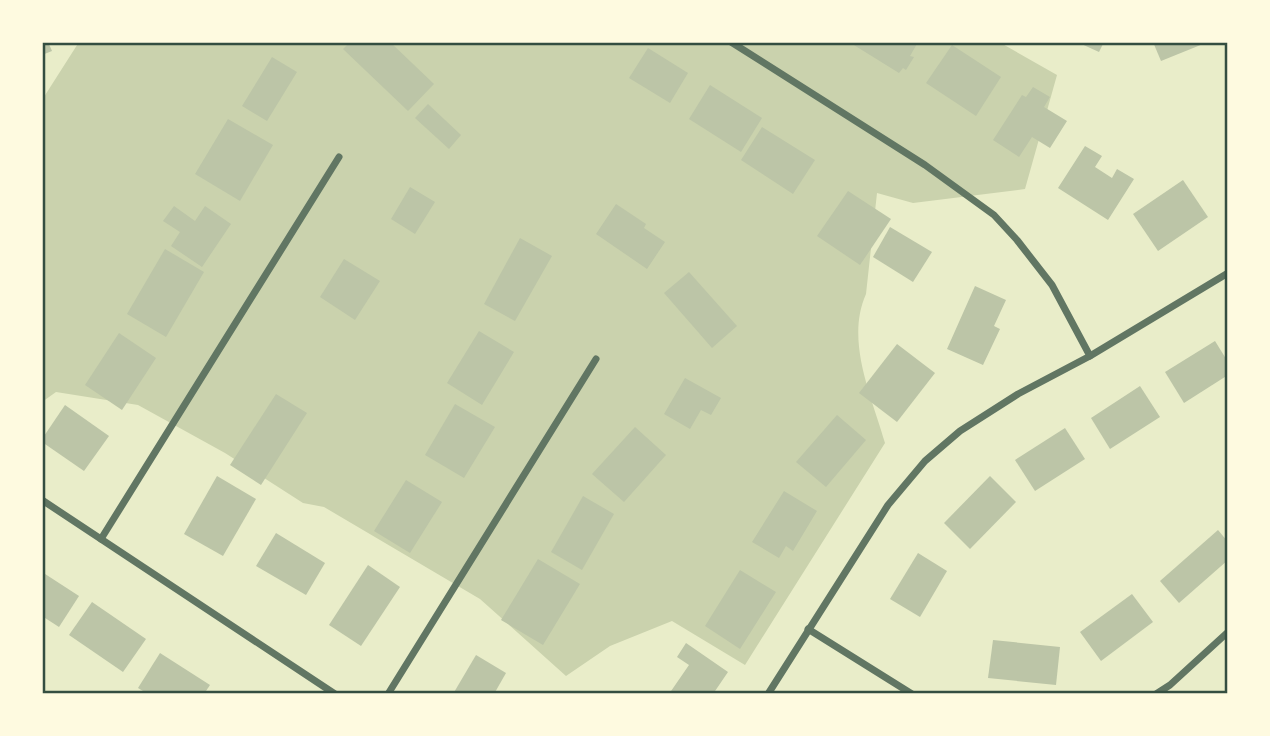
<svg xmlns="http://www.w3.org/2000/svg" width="1270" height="736" font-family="'Public Sans',sans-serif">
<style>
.green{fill:#cad2ad}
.building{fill:#bcc5a7}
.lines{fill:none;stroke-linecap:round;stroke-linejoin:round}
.minor{stroke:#617663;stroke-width:7}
.neatline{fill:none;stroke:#344e41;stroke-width:2.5}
</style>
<rect width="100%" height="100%" fill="#e9edc9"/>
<path class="green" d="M79 42H999L1057 75 1025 189 913 203 877 193 866 294C845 341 872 397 885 443L745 665 672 621 610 646 566 676 480 599 324 507 303 503 225 453 138 405 56 392 42 402V100Z"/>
<g class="building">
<polygon points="42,42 48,42 52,51 42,55"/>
<polygon points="350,42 390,42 434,84 408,111 343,49"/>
<polygon points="849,42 918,42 910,56 914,57 906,70 903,68 899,73"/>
<polygon points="1077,42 1104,42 1099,52"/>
<polygon points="1153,42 1208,42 1161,61"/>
<polygon points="952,45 1001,77 976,116 926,83"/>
<polygon points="648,48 688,73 670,103 629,78"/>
<polygon points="272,57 297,72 267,121 242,106"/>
<polygon points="710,85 762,118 741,152 689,119"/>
<polygon points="1033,87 1050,97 1044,107 1067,121 1050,148 1032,137 1019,157 993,140 1022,95 1026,97"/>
<polygon points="428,104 461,135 449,149 415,118"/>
<polygon points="228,119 273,145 240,201 195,174"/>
<polygon points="762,127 815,160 793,194 741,160"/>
<polygon points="1085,146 1102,156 1095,167 1112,178 1117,169 1134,179 1108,220 1058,188"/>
<polygon points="1183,180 1208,217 1158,251 1133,214"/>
<polygon points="410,187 435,202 415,234 391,219"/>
<polygon points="848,191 891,219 860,265 817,236"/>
<polygon points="616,204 646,224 644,228 665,242 647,269 596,234"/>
<polygon points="174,206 195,221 205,206 231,224 202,267 171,246 180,232 163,221"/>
<polygon points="890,227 932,252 913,282 873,257"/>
<polygon points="520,238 552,256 515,321 484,304"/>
<polygon points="165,249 204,272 166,337 127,314"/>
<polygon points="344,259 380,281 355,320 320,297"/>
<polygon points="689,272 737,326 712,348 664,293"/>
<polygon points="975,286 1006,300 994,326 1000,329 983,365 947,349"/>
<polygon points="479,331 514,352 482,405 447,383"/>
<polygon points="119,333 156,358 122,410 85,385"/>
<polygon points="1215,341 1228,362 1228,375 1184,403 1165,372"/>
<polygon points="897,344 935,373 897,422 859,393"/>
<polygon points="685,378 721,398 711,415 701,410 690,429 664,414"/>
<polygon points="1140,386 1160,417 1110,449 1091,418"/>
<polygon points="276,394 307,413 261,485 230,465"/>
<polygon points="455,404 495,427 464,478 425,455"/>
<polygon points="65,405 109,436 84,471 42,442 42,439"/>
<polygon points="837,415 866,440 826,487 796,462"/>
<polygon points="635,427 666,455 624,502 592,474"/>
<polygon points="1065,428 1085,459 1035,491 1015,460"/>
<polygon points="217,476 256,499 223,556 184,534"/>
<polygon points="990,476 1016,502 970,549 944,523"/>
<polygon points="406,480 442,502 410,553 374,531"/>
<polygon points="784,491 817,511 793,551 786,546 779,558 752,542"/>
<polygon points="583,496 614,514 582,570 551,552"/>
<polygon points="1218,530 1228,542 1228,560 1179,603 1160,581"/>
<polygon points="276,533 325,563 306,595 256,566"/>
<polygon points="918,553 947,571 920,617 890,599"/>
<polygon points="538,559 580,584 543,645 501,620"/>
<polygon points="368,565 400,587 361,646 329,625"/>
<polygon points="740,570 776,592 740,649 705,626"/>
<polygon points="42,572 79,596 59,627 42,616"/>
<polygon points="1132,594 1153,622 1101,661 1080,632"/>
<polygon points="92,602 146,639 123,672 69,635"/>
<polygon points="993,640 1060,647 1056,685 988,678"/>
<polygon points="686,643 728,672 713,694 669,694 689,665 677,657"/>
<polygon points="160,653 210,685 204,694 148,694 138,688"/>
<polygon points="476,655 506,673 494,694 453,694"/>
</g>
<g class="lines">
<g class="minor">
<polyline points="731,42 925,165 994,215 1017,240 1052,285 1090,356"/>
<polyline points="42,500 335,694"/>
<polyline points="101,539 339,157"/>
<polyline points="808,629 912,694"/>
<polyline points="388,694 596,359"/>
<polyline points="768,694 888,505 925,461 960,431 1018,394 1090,356 1228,273"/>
<polyline points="1156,694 1170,685 1228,632"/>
</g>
</g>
<rect width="1270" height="736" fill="none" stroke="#fefae0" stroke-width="88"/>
<rect x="44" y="44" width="1182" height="648" class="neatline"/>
</svg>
